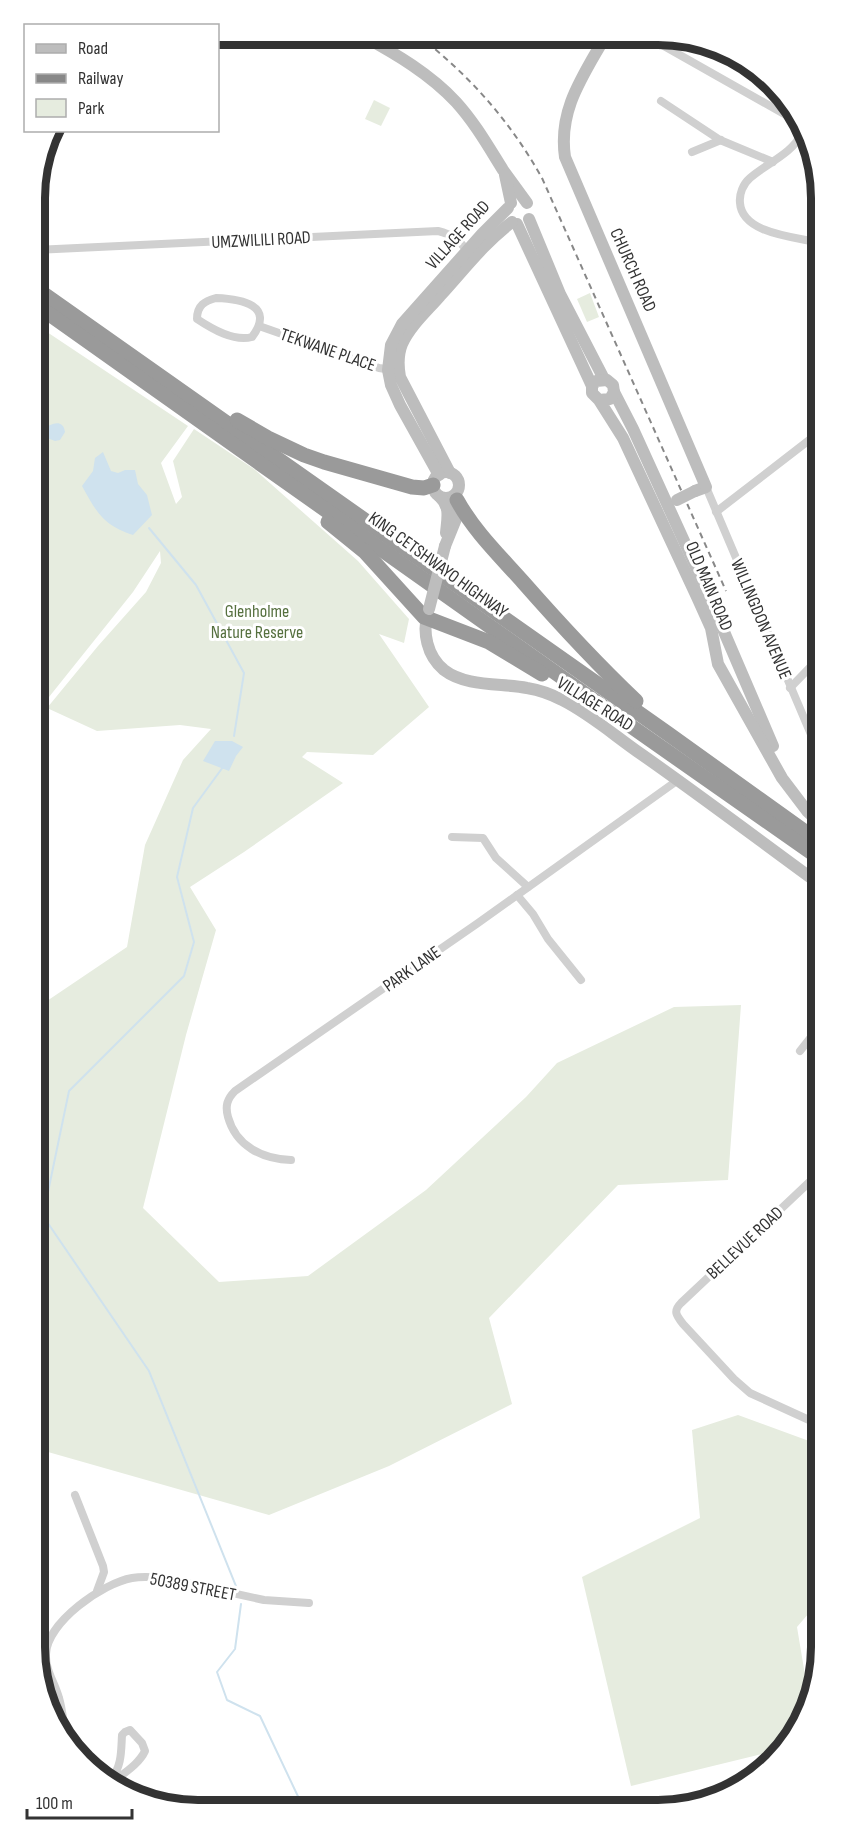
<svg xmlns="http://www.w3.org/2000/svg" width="856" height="1845" font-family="'Sofia Sans Condensed',sans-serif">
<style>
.green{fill:#e6ecdf}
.water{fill:#cfe2ee}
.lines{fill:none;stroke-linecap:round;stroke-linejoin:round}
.stream{stroke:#cfe2ee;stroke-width:2}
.street{stroke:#d0d0d0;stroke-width:8}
.secondary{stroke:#bdbdbd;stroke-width:12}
.highway{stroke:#9a9a9a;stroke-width:15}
.rail{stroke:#888;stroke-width:2;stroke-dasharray:6 4.5;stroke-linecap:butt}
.secondary-bridge{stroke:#bdbdbd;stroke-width:12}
.labels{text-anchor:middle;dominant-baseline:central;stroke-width:6;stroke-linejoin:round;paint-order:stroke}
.street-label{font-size:18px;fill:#333;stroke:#fff}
.park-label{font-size:18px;fill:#56703f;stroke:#fff}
.rim{fill:none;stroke:#333;stroke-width:8}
</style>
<rect width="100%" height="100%" fill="#fff"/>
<g class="green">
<polygon points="374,100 390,108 381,126 365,119"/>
<polygon points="590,293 599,317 587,322 577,299"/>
<polygon points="35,324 188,426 161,463 176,504 182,497 173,461 194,429 254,469 358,561 409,619 404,643 379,634 429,707 373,755 307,752 302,757 343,783 244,852 190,887 216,930 186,1035 143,1208 219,1282 308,1276 426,1190 526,1097 557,1063 674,1007 741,1005 728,1180 618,1185 489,1318 512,1404 389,1466 269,1515 41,1450 39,1448 38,1007 127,947 145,845 183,760 211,729 180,725 97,731 47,708 98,646 146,592 161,563 160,551 133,592 37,712"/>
<polygon points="738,1415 820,1445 821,1599 797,1627 808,1693 786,1748 631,1786 582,1577 700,1518 692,1430"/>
</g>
<g class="water">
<path d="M36 402 42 413 40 428 43 429C52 423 63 419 65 432L60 440 55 441 42 436 36 439Z"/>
<path d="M103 452 111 471 118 473 125 470H135L138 484 147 495 152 515 133 535C103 525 97 513 82 486L93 471 95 458Z"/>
<polygon points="215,741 232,741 243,747 236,756 229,771 203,761"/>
</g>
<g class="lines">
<g class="stream">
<polyline points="149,528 196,585 244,673 234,736"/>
<polyline points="223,767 193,808 177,877 194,942 184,976 69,1091 43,1216 149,1371 238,1591"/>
<polyline points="241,1604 235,1649 217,1672 227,1700 260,1716 303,1807"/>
</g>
<g class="street">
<polyline points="648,37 793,119"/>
<polyline points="661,101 720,140 773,162"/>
<path d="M802 133C792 154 767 163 750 178 743 184 739 194 740 203 742 233 793 237 816 242"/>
<polyline points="692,152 721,140"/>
<path d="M35 250 438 231C451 234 462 242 468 253"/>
<path d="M216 298C241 299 276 305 252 337 234 342 212 329 197 319 197 305 205 301 216 298Z"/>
<polyline points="259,326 379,368 392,370"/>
<polyline points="706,487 818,751"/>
<polyline points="716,512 817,434"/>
<polyline points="790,688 818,659"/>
<polyline points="452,837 483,838 496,858 528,887"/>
<polyline points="517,895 533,914 548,939 581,980"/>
<polyline points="800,1051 819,1027"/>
<path d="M291 1160C262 1159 236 1146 228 1117 225 1106 227 1099 235 1091L478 923 678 780"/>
<path d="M819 1173 681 1303C673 1311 676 1315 683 1324L734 1379 750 1393 820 1425"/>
<polyline points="75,1495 103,1566 104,1572 97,1591"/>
<path d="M65 1730C63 1719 62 1708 59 1698 55 1683 45 1670 46 1654 47 1622 103 1583 132 1578 143 1576 153 1577 164 1578L264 1600 309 1603"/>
<path d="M111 1780C122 1765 121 1752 122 1735L125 1732 130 1730 142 1743 145 1751C139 1764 124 1773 114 1781"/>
</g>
<g class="secondary">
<path d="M363 36C396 54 430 74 456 102 475 123 488 146 503 170 511 181 519 192 527 203"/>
<path d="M605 37C583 76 558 110 565 157L706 487 695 491"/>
<polyline points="505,175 511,203"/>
<polyline points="529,219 560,294 604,379"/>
<polyline points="517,224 592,386"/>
<polyline points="614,392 633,429 704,585 773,746"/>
<polyline points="599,400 610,399 614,392 613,385 607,380 596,381 592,386 592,393 599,400 623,438 697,597 711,628 718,664 782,778 807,811 818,821"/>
<circle cx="446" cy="485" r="13"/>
<path d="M450 473 400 377C398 366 398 354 402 344 410 326 427 311 440 296 463 271 484 243 512 222"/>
<polyline points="439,475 400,405 391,385 388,370 391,345 402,324 482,234 508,208"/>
<path d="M440 497C451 507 447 520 446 533"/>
<polyline points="445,546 458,514 457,499"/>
<path d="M428 612C422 632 427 656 444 670 466 687 501 683 527 688 539 690 551 694 562 700 590 714 615 736 641 754 701 796 759 840 818 883"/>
</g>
<g class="highway">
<polyline points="35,288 667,733 818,841"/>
<polyline points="35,304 615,715 818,857"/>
<polyline points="237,420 268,438 304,455 324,462 412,487 424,488 433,485"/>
<path d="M457 500C474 531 499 555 523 582 559 623 596 663 636 701"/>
<polyline points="328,522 365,552 424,617 489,642 542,674"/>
</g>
<path class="rail" d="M419 36C471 77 510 121 542 178L726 591"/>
<g class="secondary-bridge">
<polyline points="677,500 695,491"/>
<polyline points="429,609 445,546"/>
</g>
</g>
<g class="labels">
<g class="street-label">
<text transform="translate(458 235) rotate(-48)">VILLAGE ROAD</text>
<text transform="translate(261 240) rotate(-3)">UMZWILILI ROAD</text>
<text transform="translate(633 270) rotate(66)">CHURCH ROAD</text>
<text transform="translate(328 350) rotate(19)">TEKWANE PLACE</text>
<text transform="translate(438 565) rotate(36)">KING CETSHWAYO HIGHWAY</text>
<text transform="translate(709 586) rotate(67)">OLD MAIN ROAD</text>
<text transform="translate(761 619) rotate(67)">WILLINGDON AVENUE</text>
<text transform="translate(595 704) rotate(32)">VILLAGE ROAD</text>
<text transform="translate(412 969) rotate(-35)">PARK LANE</text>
<text transform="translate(745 1243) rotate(-43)">BELLEVUE ROAD</text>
<text transform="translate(193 1587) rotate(11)">50389 STREET</text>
</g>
<g class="park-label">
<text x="257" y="611">Glenholme<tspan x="257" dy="21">Nature Reserve</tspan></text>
</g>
</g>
<path d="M0 0H856V1845H0ZM198 45H658A153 153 0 0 1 811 198V1647A153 153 0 0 1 658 1800H198A153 153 0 0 1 45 1647V198A153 153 0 0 1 198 45Z" fill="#fff" fill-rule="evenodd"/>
<path class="rim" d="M198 45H658A153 153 0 0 1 811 198V1647A153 153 0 0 1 658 1800H198A153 153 0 0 1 45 1647V198A153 153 0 0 1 198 45Z"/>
<rect x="24" y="24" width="195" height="108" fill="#ffffff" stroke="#adadad" stroke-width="1.5"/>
<rect x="36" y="44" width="30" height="9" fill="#bdbdbd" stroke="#adadad" stroke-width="1.5"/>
<text x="78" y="54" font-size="18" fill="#333333">Road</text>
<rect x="36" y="74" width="30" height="9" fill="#888888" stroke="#adadad" stroke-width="1.5"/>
<text x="78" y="84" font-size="18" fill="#333333">Railway</text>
<rect x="36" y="99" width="30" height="18" fill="#e6ecdf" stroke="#adadad" stroke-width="1.5"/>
<text x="78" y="114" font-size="18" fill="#333333">Park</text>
<path d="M27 1809v9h105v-9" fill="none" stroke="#333333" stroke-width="3"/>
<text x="36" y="1809" font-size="18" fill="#333333" stroke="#ffffff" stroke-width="4.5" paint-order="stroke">100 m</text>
</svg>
